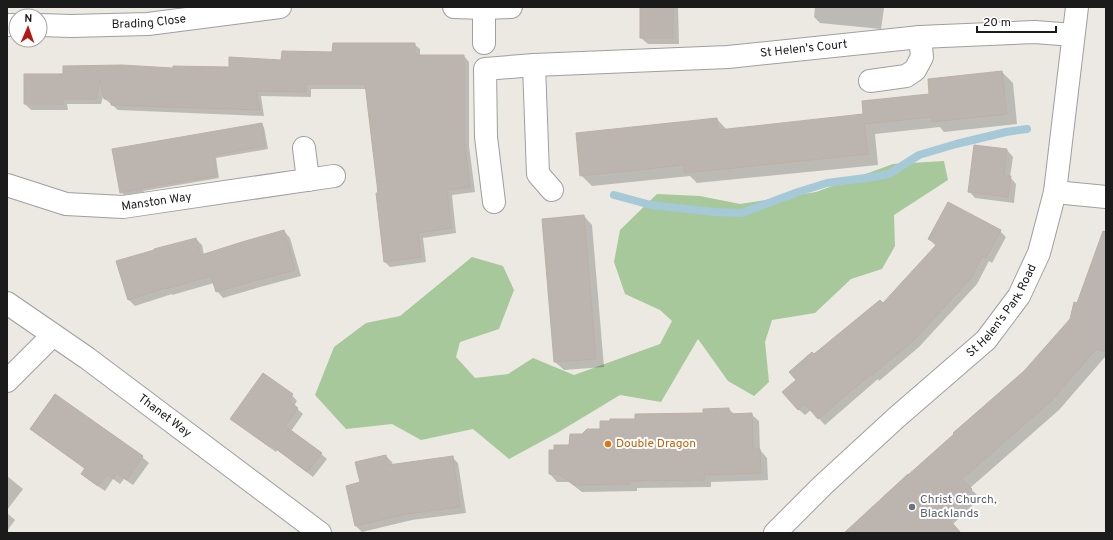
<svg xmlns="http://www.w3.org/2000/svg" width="1113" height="540" font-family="Overpass,sans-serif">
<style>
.forest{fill:#a6c89a}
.shadow{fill:#0003}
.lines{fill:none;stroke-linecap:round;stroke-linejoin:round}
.stream{stroke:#a5c9d6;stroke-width:8}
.building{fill:#bcb5af;stroke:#bcb0a5}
.minor-casing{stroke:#9f9f9f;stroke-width:24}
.minor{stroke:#fff;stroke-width:22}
.food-dot{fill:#e8710a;stroke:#fff;stroke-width:1.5}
.worship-dot{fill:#6b7280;stroke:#fff;stroke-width:1.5}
.labels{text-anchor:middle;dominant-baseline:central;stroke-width:4;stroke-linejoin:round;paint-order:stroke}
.street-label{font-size:12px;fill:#1b1b1b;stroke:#fff}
.food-label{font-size:12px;fill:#c56008;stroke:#fff;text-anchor:start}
.worship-label{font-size:12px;fill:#5b616d;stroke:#fff;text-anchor:start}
</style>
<rect width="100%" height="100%" fill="#ece9e2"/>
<polygon class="forest" points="944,161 948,180 894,215 895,246 882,269 851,279 815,313 772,320 765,342 769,382 754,396 728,381 698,339 661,402 620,395 557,433 509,459 473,429 421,440 392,424 346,429 315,395 334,347 366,323 400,316 472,257 503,266 514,290 499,329 460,342 456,357 475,378 508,374 533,358 574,375 660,344 672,321 660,310 625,294 614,262 620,230 657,194 700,196 740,204 816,192 893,164"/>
<g class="shadow">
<polygon points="641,7 678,7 679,44 648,44 641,38"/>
<polygon points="815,7 882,7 884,8 881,29 820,23 814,17"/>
<polygon points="414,44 420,49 420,56 464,56 469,62 469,146 475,192 452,195 456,233 423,238 426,262 390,267 385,262 377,194 379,194 367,89 311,89 311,97 261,96 264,116 118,110 105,99 104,93 101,104 67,104 68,110 31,110 25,104 25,75 230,68 282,61 333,53"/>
<polygon points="1002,72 1013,83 1017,124 944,132 940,127 875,134 878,165 697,183 690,176 592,186 581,175 717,119 727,130 865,115"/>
<polygon points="261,124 264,127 268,149 216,158 219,178 143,191 144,192 124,195 121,192"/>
<polygon points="1007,150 1013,157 1010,177 1016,184 1014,203 975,198 969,191"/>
<polygon points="584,216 592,225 604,367 564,370 555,362"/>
<polygon points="284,231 290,238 301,276 260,287 223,298 217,291 214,283 172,295 172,294 135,306 128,299 196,239 202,245 204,255"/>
<polygon points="1000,231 1006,237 992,263 989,261 977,284 919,347 879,381 878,379 825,425 811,410 805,415 798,409 798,380 814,355 883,304 936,246 929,239"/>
<polygon points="1106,250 1106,358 1105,357 1059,410 970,488 980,498 953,524 961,533 846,533 1025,372 1071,320"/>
<polygon points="56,395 142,457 149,463 133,485 124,479 120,484 113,479 105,491 89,480 82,473 85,469 38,435 32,429"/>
<polygon points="292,395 297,401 294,406 303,414 291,431 321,454 327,459 313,477 277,450 276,452 237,424 232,419"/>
<polygon points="729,409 734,414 751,414 759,421 760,450 767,458 768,480 711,482 711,487 637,488 637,491 582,492 569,482 557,482 550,474 570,446 583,435 636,420 704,414"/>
<polygon points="386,456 392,462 393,465 452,457 458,463 466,513 412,520 362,532 356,526 347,487 362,483"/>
<polygon points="7,476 23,489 7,510"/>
<polygon points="7,513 15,520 7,531"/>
</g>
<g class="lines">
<polyline class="stream" points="614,195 651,205 714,212 742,213 798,192 827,183 873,177 889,174 919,155 956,144 1006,132 1027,129"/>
</g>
<g class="building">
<rect x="640" y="7" width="33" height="31"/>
<polygon points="333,43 415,43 415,55 464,55 464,140 470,187 447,190 451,228 418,233 421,257 384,262 376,193 378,193 365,84 306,84 306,92 256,91 260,110 111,105 112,99 104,99 100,80 96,99 62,99 63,104 24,104 24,74 63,74 63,66 122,65 173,68 173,66 229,67 229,57 281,60 282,51 332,52"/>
<polygon points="1002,71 1007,114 932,122 932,117 864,124 868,154 685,173 684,165 580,176 576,133 717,118 718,130 863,114 862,101 929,94 928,79"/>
<polygon points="262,123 265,146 214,155 217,176 141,188 141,189 120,193 112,149"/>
<polygon points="974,145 1007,149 1004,176 1011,176 1008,197 968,192"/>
<polygon points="948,202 1001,230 986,258 982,256 971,278 913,341 872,375 871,374 818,419 805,404 798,410 782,392 796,380 789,372 812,352 814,354 880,300 883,303 937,244 928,239"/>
<polygon points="584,215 596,359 554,362 542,219"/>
<polygon points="284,230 295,270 253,281 216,292 211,276 165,289 165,288 128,300 116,261 154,250 154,249 196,238 201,255 242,242"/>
<polygon points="1103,231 1106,232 1106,352 1096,349 1050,402 962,479 972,489 945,515 961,533 844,533 908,474 908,475 954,434 953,433 1024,371 1070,319 1074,302 1077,303"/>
<polygon points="263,373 293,394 288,400 298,408 285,426 322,453 307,472 271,445 270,447 230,419"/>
<polygon points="55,394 143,456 127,480 117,473 113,479 107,474 98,486 81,474 85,468 30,429"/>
<polygon points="729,408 729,414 752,413 753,449 760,449 761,473 704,475 704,480 630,481 630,484 574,485 560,475 549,474 549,450 554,450 554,445 569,445 570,434 582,434 587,429 600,429 600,421 610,421 610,419 635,419 635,414 703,413 703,409"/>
<polygon points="386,455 388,465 453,456 460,507 406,514 355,526 346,486 360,482 355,462"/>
</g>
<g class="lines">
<defs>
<g id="minor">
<polyline points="454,7 484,8 511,7"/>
<polyline points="484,8 484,43"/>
<polyline points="7,25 16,25"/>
<path id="s1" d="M40 25 71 26 148 24 280 7"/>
<polyline points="534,65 538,174 552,190"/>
<polyline points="870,81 906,76 915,70 922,57 920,37"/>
<polyline points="304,148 308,180"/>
<path id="s2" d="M7 185 66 204 123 207 334 176"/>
<polyline points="1055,192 1106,197"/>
<path id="s3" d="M494 202 486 137 485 69 534 65 728 57 920 37 1035 32 1073 35"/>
<path id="s4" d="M7 303 87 358 320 533"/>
<polyline points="7,381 53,335"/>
<path id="s5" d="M775 533 823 485 897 417 986 340 1019 296 1039 253 1055 192 1077 7"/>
</g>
</defs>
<use href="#minor" class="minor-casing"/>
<use href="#minor" class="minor"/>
</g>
<circle class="food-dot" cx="608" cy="444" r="4"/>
<circle class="worship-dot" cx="912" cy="507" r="4"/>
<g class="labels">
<g class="street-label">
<text stroke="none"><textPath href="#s1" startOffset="109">Brading Close</textPath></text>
<text stroke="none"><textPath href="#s3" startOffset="453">St Helen's Court</textPath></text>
<text stroke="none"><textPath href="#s2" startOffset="153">Manston Way</textPath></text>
<text stroke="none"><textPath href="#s5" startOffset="319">St Helen's Park Road</textPath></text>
<text stroke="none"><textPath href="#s4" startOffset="194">Thanet Way</textPath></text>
</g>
<g class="food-label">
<text x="616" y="444">Double Dragon</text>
</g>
<g class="worship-label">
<text x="920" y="500">Christ Church,<tspan x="920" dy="14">Blacklands</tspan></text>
</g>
</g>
<rect width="1113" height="540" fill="none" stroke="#1b1b1b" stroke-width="16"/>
<g transform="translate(28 28) rotate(2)"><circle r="19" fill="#ffffff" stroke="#a4a4a4"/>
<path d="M0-3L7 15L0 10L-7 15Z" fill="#b51812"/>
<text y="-6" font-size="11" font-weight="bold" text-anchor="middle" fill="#1b1b1b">N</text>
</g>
<path d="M977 26v6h79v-6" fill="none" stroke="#1b1b1b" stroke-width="2"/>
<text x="983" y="26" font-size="12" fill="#1b1b1b" stroke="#ffffff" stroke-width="3" paint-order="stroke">20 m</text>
</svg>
